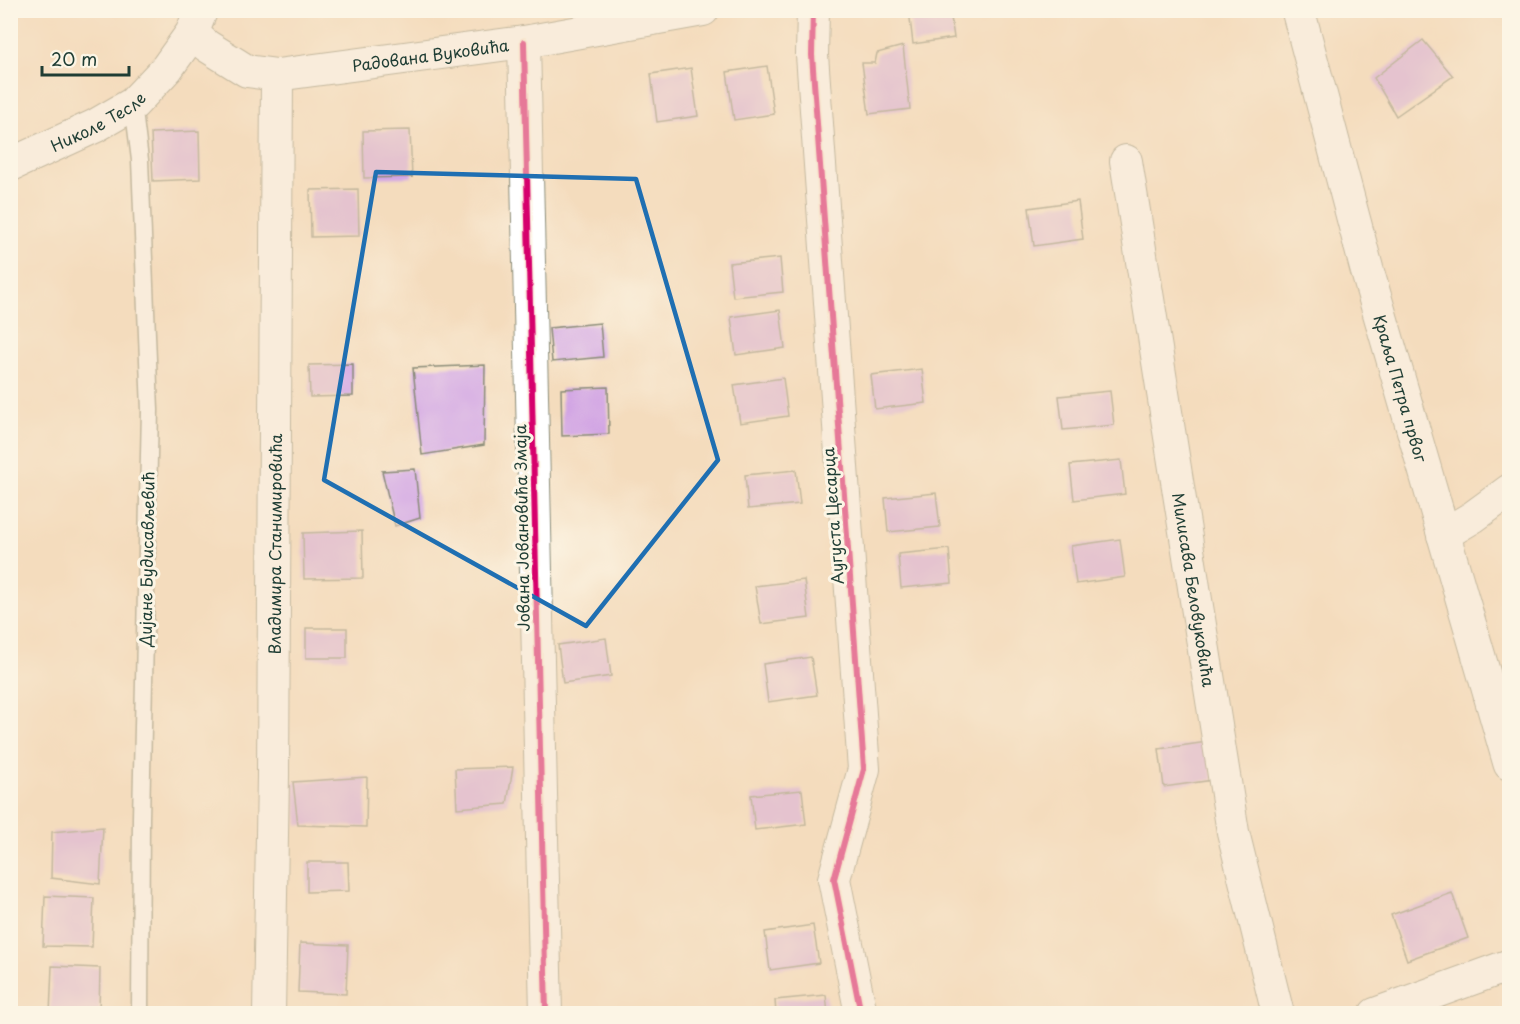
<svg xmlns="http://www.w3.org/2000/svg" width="1520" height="1024" font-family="'Playpen Sans',sans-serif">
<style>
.building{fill:#d2a5e4}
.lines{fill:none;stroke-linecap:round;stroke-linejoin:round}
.lane-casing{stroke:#8a8c78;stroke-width:19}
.street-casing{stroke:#8a8c78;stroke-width:34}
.secondary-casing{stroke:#8a8c78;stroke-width:35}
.lane{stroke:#fff;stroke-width:16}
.street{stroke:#fff;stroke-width:32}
.secondary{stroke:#fff;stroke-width:33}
.cycleway-casing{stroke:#fcf5e5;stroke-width:10}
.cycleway{stroke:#d6006c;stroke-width:6}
.marked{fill:none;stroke:#1f6fb2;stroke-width:4.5;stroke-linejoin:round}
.labels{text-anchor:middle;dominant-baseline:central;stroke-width:6;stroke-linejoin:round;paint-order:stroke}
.street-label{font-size:16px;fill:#1f3d34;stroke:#fcf5e5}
</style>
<rect width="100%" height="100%" fill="#fcf5e5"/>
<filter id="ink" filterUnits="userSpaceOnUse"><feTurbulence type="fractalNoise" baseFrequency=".0167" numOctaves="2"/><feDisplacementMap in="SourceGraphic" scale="12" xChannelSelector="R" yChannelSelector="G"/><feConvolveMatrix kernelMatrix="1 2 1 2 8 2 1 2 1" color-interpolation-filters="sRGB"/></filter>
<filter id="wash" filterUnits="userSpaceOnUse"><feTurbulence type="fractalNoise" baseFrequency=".008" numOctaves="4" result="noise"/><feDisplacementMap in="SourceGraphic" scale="24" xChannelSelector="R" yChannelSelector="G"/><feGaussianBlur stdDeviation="1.35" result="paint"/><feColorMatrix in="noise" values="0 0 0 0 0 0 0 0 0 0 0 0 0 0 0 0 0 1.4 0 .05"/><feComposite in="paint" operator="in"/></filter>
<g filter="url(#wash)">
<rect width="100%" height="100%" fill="#f4dcbd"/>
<g id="blocks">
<g class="building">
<polygon points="909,10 950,10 954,38 913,44"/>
<polygon points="1423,40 1453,76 1396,116 1374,78"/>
<polygon points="903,46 910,109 869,114 862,63 875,63 877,53"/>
<polygon points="767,66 774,114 734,120 727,72"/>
<polygon points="691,68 698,116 657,122 651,74"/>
<polygon points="410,130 412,177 364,178 363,131"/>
<polygon points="199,131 200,179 153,181 151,133"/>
<polygon points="358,189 359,236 311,237 310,190"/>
<polygon points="1078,201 1083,239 1034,246 1029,208"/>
<polygon points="780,258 783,292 733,297 729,263"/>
<polygon points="780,310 785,348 736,355 731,317"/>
<polygon points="600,323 603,357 552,362 549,328"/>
<polygon points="353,364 353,396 310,397 309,365"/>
<polygon points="485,365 484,445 422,455 413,368"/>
<polygon points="922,369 926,403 875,409 871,375"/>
<polygon points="783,378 788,416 740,423 734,385"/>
<polygon points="608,387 609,434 562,436 561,389"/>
<polygon points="1110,391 1114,425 1063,430 1059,396"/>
<polygon points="1121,460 1125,494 1074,500 1070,465"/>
<polygon points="415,469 420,518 395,526 382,471"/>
<polygon points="796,470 800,504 748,509 745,475"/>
<polygon points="936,493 940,527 888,532 885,498"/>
<polygon points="362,531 363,578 304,579 303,533"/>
<polygon points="1120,539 1125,577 1076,584 1071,546"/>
<polygon points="949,549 952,583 901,588 898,554"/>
<polygon points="804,580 809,618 761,624 755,586"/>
<rect x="306" y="628" width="41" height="30"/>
<polygon points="606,638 611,676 563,683 558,645"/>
<polygon points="811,657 817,695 768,702 763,664"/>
<polygon points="1207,742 1213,780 1164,787 1159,749"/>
<polygon points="513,767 507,804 457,808 455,769"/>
<polygon points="367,777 366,827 298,825 293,782"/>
<polygon points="802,790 806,824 755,830 751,795"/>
<polygon points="103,827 100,884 51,878 52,832"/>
<polygon points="307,862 348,862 349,891 307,892"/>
<polygon points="1452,893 1468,938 1407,960 1391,915"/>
<polygon points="45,896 94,898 92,947 43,946"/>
<polygon points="813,925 819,963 770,970 765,932"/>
<polygon points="300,943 348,945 346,994 298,992"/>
<polygon points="52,966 100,968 99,1014 50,1014"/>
<polygon points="826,995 828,1014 776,1014 775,1000"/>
</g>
</g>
</g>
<g filter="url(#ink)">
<use href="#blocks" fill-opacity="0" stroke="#8a8c78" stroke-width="1.5"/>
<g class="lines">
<defs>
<polyline id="lane" points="133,104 140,160 150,410 141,818 140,1014"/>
<g id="street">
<polyline points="813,10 812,55 864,769 834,879 861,1014"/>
<path id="s1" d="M192 33 207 46 247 71 277 75 524 42 703 10"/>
<polyline points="524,42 546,1014"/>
<path id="s2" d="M1126 161 1233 832 1278 1014"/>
<polyline points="1443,535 1473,517 1510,490"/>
<path id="s3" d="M269 1014 273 775 277 75"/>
<polyline points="1375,1014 1510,965"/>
</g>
<g id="secondary">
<path id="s4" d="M1298 10 1367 270 1510 764"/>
<path id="s5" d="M10 165 95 126 133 104 167 68 192 33 201 10"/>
</g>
</defs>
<use href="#lane" class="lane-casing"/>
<use href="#street" class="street-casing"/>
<use href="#secondary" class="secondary-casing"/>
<use href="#lane" class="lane"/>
<use href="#street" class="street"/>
<use href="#secondary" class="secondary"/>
<defs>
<g id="cycleway">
<polyline points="813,10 812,55 864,769 834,879 861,1014"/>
<polyline points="524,42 546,1014"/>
</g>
</defs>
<use href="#cycleway" class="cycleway-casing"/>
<use href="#cycleway" class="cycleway"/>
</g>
</g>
<path d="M0 0H1520V1024H0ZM376 172 636 179 718 460 586 626 324 480Z" fill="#f4dcbd" fill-opacity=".55" fill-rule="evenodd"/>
<path class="marked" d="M376 172 636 179 718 460 586 626 324 480Z"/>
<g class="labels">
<g class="street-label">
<text stroke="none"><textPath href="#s1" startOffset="252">Радована Вуковића</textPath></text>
<text stroke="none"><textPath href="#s5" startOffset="98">Николе Тесле</textPath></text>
<text stroke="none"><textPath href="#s4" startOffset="392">Краља Петра првог</textPath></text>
<text transform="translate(832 516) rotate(-94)">Аугуста Цесарца</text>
<text transform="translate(521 528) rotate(-91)">Јована Јовановића Змаја</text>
<text stroke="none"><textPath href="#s3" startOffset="470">Владимира Станимировића</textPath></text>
<text transform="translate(146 559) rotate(-89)">Дијане Будисављевић</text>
<text stroke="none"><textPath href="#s2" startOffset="434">Милисава Беловуковића</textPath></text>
</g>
</g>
<rect width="1520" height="1024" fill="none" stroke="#fcf5e5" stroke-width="36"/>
<path d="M42 66v9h87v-9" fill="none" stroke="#1f3d34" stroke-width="3"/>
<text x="51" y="66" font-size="18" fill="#1f3d34" stroke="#fcf5e5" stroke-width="4.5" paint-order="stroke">20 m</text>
</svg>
